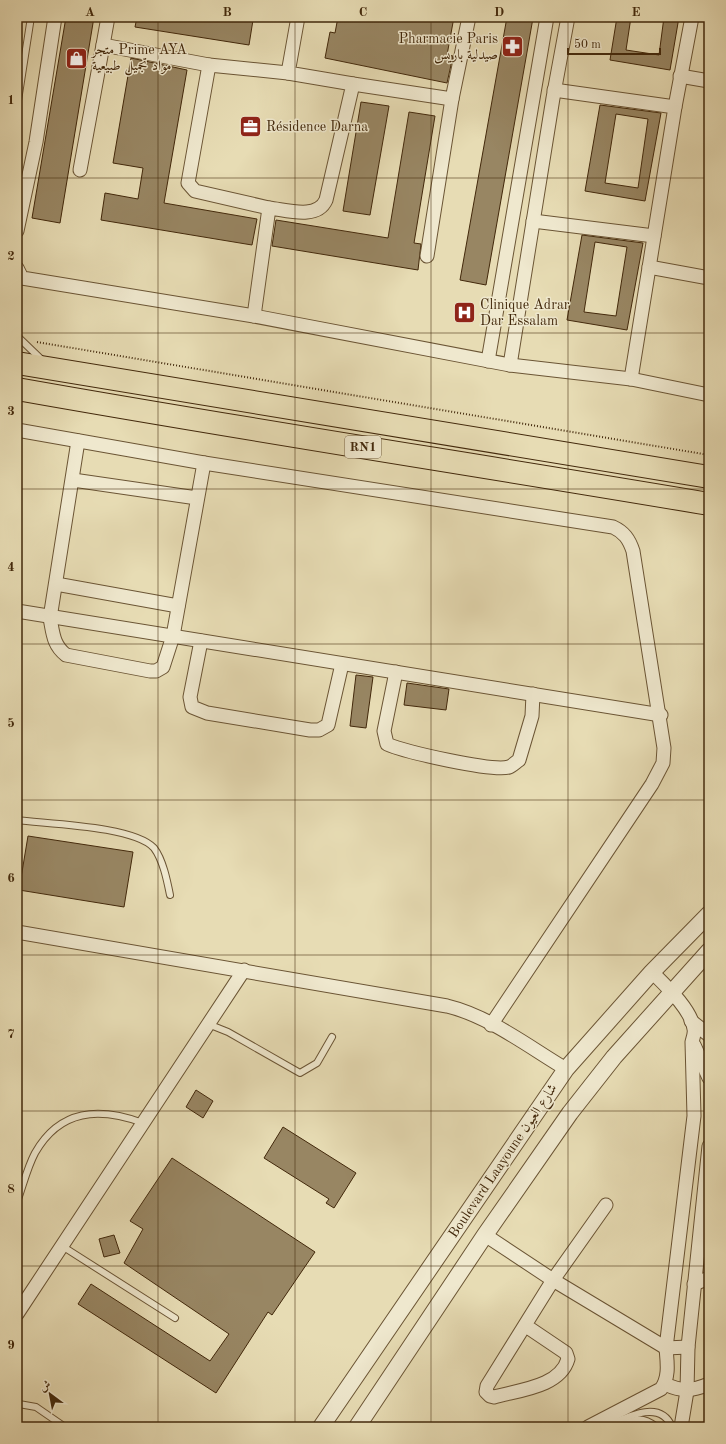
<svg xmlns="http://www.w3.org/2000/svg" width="726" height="1444" font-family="'Old Standard TT',Amiri,serif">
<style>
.building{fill:#988663;stroke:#42280b;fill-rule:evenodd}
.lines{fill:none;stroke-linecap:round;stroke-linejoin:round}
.service-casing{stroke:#6b5535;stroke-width:8}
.minor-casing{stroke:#6b5535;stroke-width:15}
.tertiary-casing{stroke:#6b5535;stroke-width:18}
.trunk-casing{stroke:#42280b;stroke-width:24}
.path{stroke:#42280b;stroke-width:2;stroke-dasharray:1 2;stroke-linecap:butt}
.service{stroke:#efe8ce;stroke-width:6}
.minor{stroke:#efe8ce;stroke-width:13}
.tertiary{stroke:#efe8ce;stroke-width:16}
.trunk{stroke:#e7dcb4;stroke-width:22}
.grid{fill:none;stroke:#42280b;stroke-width:1;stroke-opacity:0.55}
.labels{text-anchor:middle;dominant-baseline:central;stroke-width:3;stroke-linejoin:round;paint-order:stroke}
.shield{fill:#efe8ce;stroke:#766246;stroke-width:1}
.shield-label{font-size:13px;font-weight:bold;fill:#42280b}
.poi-label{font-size:14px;fill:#42280b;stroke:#efe8ce;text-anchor:start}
.street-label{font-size:14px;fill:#42280b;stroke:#efe8ce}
.neatline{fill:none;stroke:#42280b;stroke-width:1.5}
.grid-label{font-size:13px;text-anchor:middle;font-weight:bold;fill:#42280b}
</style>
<rect width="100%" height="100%" fill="#e7dcb4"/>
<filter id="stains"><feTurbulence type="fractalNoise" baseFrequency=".005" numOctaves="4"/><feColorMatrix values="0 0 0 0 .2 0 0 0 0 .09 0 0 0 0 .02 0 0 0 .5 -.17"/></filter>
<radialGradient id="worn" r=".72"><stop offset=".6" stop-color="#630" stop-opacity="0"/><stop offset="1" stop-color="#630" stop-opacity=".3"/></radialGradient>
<g class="building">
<polygon points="66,17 94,17 60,223 32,218"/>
<polygon points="137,17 233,17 253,20 249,45 135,27"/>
<polygon points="338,17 454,17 447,55 453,56 447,83 325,58 330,32 335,33"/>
<polygon points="507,17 533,18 486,285 460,280"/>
<polygon points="617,17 631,17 626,50 659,55 664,17 679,17 670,70 610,60"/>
<polygon points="131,58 187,70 164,203 257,219 252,245 101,220 105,193 138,199 143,168 113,163"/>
<polygon points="361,102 389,106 370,215 343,211"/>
<path d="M600 105 661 113 645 201 585 191ZM616 114 648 119 638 188 605 183Z"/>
<polygon points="409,112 435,116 414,243 421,244 418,270 272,246 276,220 388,238"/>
<path d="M582 235 643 243 627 330 567 320ZM595 242 627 247 616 316 584 312Z"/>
<polygon points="356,675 373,677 366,728 350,726"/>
<polygon points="407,683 449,689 446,710 404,705"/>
<polygon points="28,836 133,852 124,907 19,890"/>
<polygon points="196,1090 213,1101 203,1118 186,1107"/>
<polygon points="283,1127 356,1173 334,1208 326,1203 329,1199 264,1158"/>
<polygon points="172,1158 315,1252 272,1315 268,1312 216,1393 78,1304 91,1284 210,1361 229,1334 124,1263 143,1229 130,1221"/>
<polygon points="114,1235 120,1253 104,1257 99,1239"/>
</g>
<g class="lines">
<defs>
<g id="service">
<polyline points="17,107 31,17"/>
<polyline points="17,336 43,361"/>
<path d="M17 820C48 824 134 826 154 848 163 860 167 880 170 895"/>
<polyline points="208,1024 228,1032 300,1073 317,1063 332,1037"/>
<path d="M17 1202C23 1186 27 1168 35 1153 60 1109 99 1107 143 1123"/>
<polyline points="62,1246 175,1318"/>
<polyline points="17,1406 19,1404 36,1407 65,1427"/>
<path d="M605 1427C625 1418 660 1398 672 1427"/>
<path d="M618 1427C635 1419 641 1415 657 1427"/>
</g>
<g id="minor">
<polyline points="108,17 103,45 209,65"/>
<polyline points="680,76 709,81"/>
<polyline points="353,84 452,99 469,17"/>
<polyline points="554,90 675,107"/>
<polyline points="80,170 103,45"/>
<polyline points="269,208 195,191 188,183 209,65 288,73"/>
<polyline points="533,221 654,236"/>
<polyline points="17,231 36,142 55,17"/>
<polyline points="427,256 452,99"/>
<polyline points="649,267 709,278"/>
<polyline points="17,268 22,278 254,316 510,365 631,379 709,395"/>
<path d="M254 316 269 208C287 210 317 220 326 200L353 84 288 73 298 17"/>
<polyline points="488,361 547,17"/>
<polyline points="510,365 553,98 568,17"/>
<polyline points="631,379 675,107 692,17"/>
<path d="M17 430 204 463 613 527C624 532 629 539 633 551L664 748 663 763 652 784 491 1025"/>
<path d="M78 441 50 618C53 633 53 645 66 655L150 671H156L163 667 173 636 204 463"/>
<polyline points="73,480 197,498"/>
<polyline points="56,584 178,606"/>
<polyline points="17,611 661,715"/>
<polyline points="201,641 190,697 192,707 207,713 310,730 319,730 328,725 342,664"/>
<path d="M396 672 384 731 387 744C405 752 493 772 509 767 512 766 516 762 519 760L532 716 533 694"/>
<path d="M17 932 447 1006C489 1016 529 1047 566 1069"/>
<polyline points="691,1021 709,1035"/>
<polyline points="694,1045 709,1078"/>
<polyline points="485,1235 553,1280 666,1348 688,1347"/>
<polyline points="694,1284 709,1278"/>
<polyline points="17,1314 244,970"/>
<path d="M526 1326 566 1353 568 1359C560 1387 519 1390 494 1397L490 1396 486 1392 487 1386 553 1280 606 1205"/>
<path d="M665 1384C682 1392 692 1391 709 1384"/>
<path d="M588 1427 661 1389C670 1377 667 1361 666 1348L694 1116 692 1042C693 1038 695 1033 694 1029 691 1009 666 986 652 972"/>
<polyline points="681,1427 687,1391 688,1347 709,1146"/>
</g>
<g id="tertiary">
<polyline points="321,1427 566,1069 652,972 709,914"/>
<polyline points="357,1427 485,1235 570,1113 614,1057 709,951"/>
</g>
<g id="trunk">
<polyline points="17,363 709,477"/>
<path d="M17 389C247 430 478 465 709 504"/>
</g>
</defs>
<use href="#service" class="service-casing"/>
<use href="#minor" class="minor-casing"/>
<use href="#tertiary" class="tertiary-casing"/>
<use href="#trunk" class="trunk-casing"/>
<polyline class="path" points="37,342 709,455"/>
<use href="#service" class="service"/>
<use href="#minor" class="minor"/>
<use href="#tertiary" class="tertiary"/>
<use href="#trunk" class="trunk"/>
</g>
<path class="grid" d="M158 17V1427M295 17V1427M431 17V1427M568 17V1427M17 178H709M17 333H709M17 489H709M17 644H709M17 800H709M17 955H709M17 1111H709M17 1266H709"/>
<defs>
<symbol id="pharmacy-square" viewBox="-11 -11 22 22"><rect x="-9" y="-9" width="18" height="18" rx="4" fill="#8f2418" stroke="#efe8ce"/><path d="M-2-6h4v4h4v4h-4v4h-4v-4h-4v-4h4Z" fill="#fff"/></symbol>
<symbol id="shop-square" viewBox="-11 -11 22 22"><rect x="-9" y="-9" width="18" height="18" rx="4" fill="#8f2418" stroke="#efe8ce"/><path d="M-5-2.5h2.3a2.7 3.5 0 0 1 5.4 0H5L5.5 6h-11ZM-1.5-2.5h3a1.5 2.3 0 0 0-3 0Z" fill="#fff"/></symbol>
<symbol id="office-square" viewBox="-11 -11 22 22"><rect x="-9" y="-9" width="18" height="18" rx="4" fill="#8f2418" stroke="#efe8ce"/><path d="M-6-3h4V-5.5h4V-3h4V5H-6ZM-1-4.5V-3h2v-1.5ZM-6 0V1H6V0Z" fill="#fff"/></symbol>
<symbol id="hospital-square" viewBox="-11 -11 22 22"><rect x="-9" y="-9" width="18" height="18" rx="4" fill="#8f2418" stroke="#efe8ce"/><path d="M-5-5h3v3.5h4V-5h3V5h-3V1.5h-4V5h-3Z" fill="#fff"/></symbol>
</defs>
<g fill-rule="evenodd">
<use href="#pharmacy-square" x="500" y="34" width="25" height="25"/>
<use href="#shop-square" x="64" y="46" width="25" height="25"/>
<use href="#office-square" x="238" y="114" width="25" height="25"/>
<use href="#hospital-square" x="452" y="300" width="25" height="25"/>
</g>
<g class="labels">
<rect class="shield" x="345" y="436" width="36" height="22" rx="3"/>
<g class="shield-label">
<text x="363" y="447">RN1</text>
</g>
<g class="poi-label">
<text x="498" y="39" text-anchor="end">Pharmacie Paris<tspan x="498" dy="16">صيدلية باريس</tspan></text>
<text x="92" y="50">متجر Prime AYA<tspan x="92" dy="16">مواد تجميل طبيعية</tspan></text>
<text x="266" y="127">Résidence Darna</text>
<text x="480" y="305">Clinique Adrar<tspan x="480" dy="16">Dar Essalam</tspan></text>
</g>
<g class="street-label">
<text transform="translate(503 1161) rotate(-56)">Boulevard Laayoune شارع العيون</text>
</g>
</g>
<rect width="726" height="1444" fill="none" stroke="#e7dcb4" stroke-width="44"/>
<g transform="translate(50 1394) rotate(328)" stroke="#efe8ce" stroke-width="3" paint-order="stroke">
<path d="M0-3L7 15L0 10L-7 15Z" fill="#42280b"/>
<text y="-6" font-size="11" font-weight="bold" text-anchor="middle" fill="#42280b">ش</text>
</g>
<path d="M568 48v6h92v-6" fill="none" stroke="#42280b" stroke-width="2"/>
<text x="574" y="48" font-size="12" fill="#42280b" stroke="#efe8ce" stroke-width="3" paint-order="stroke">50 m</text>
<rect x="22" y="22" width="682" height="1400" class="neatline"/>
<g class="grid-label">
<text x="90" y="16">A</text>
<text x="227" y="16">B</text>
<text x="363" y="16">C</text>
<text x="499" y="16">D</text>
<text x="636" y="16">E</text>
<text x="11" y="104">1</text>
<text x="11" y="260">2</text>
<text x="11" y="415">3</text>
<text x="11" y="571">4</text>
<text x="11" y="727">5</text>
<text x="11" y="882">6</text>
<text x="11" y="1038">7</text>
<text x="11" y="1193">8</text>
<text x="11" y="1349">9</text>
</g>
<rect width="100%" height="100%" filter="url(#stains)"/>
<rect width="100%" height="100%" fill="url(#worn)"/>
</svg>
